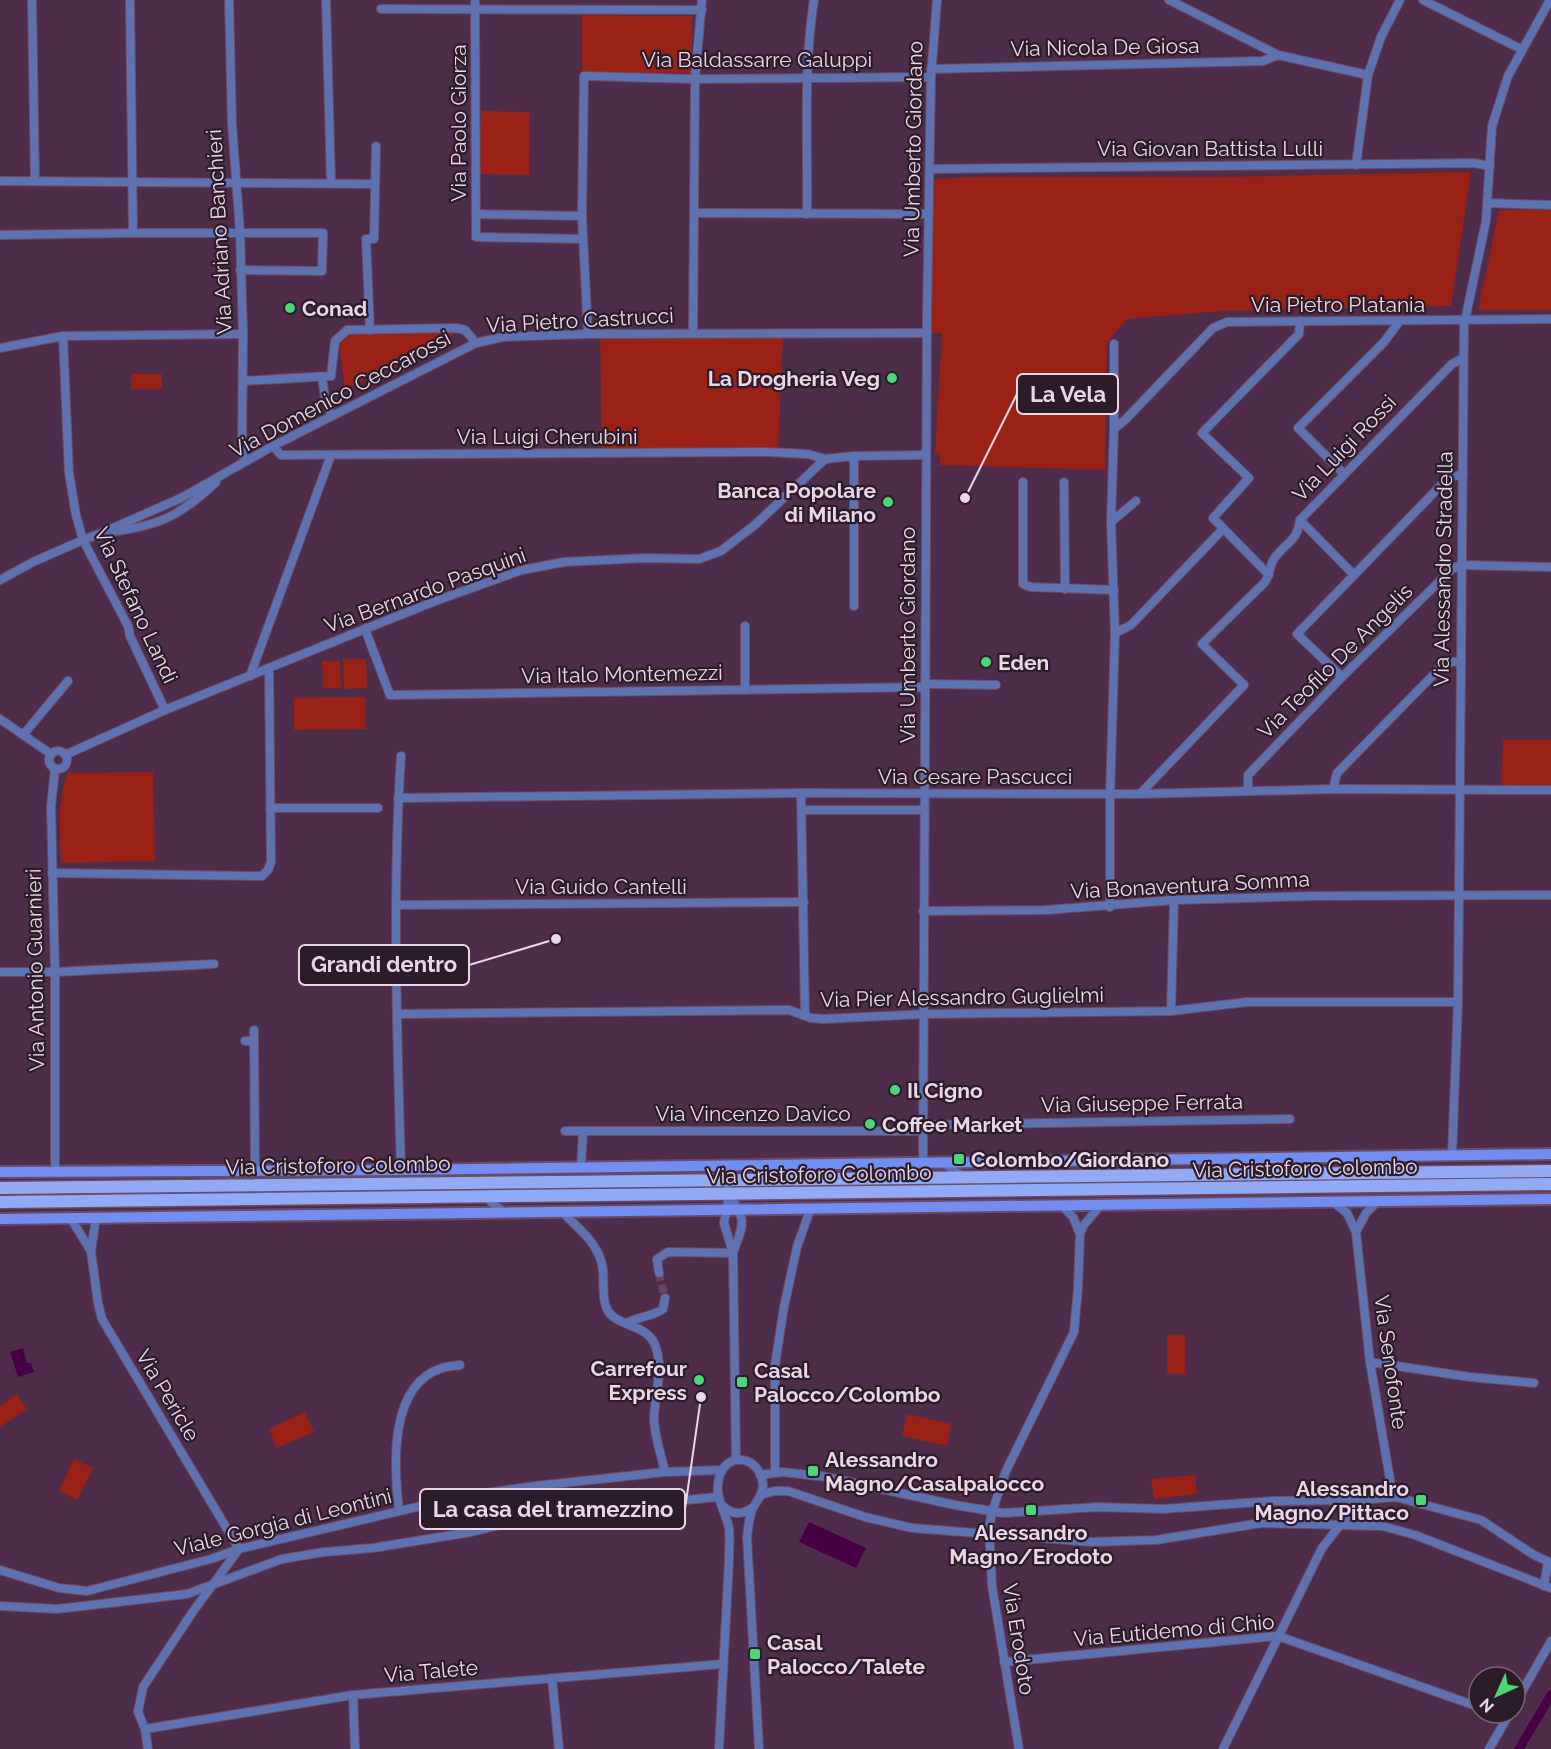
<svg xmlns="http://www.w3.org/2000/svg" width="1551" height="1749" font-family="Raleway,sans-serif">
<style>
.green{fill:#992115}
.water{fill:#470044}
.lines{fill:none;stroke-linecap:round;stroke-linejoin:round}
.canal{stroke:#470044;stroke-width:9}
.street-tunnel{stroke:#664663;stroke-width:8;stroke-dasharray:8 4;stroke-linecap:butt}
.street-casing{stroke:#6a4b67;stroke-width:10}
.secondary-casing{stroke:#6a4b67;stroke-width:14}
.primary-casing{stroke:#6a4b67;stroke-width:15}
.street{stroke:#5e71b0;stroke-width:8}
.secondary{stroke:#728ef1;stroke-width:10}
.primary{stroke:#92aaf6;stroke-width:12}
.poi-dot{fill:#4cd677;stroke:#2b1c29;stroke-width:2}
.labels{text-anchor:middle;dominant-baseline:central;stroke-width:4.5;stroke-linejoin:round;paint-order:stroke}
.street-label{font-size:21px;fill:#ebd6e8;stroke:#2b1c29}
.poi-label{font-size:21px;font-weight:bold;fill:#ebd6e8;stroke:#2b1c29;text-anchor:start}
.leader{fill:none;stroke:#ebd6e8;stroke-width:2}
.callout-dot{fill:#ebd6e8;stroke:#2b1c29;stroke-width:2}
.callout{fill:#2b1c29;stroke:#ebd6e8;stroke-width:2}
.callout-label{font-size:22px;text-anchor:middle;font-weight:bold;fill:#ebd6e8}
</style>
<rect width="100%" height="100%" fill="#4e2d4b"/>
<g class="green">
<polygon points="582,15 692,16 692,73 582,72"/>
<polygon points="481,111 530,112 529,175 479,174"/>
<polygon points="1471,172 1451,306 1222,311 1127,319 1107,343 1105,470 939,465 941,457 935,453 942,333 927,333 930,180 967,177 1218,177"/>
<polygon points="1499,210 1551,210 1551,310 1478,310"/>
<polygon points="459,332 345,390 339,346 340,342 347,336 355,334"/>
<polygon points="783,333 778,453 602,453 600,334"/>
<rect x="131" y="374" width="31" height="15"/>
<polygon points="343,659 366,659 367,688 344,689"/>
<polygon points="322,661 340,661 341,688 323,688"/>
<polygon points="365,697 366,729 294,730 294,698"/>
<polygon points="1503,740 1551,740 1551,790 1501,791"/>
<path d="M153 772 155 861 61 863C61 833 56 801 68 773Z"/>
<rect x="1167" y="1335" width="18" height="39"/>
<polygon points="17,1394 27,1409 0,1427 0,1406"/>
<polygon points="305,1412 314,1432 277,1448 269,1429"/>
<polygon points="907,1414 951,1424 947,1446 902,1436"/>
<polygon points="74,1459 93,1468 77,1500 59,1491"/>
<polygon points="1195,1475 1197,1494 1154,1499 1151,1479"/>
</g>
<g class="water">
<polygon points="23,1348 27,1363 31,1363 34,1372 18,1377 10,1352"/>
<polygon points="809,1522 866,1548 856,1568 799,1542"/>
</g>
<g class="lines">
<polyline class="canal" points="1519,1749 1551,1695"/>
<polyline class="street-tunnel" points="659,1273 665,1298"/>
<defs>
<g id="street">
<polyline points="32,0 35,181"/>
<polyline points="130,0 133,233"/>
<polyline points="229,0 232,124 240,232 243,334 242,454 247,461"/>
<polyline points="326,0 331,183"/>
<polyline points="475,0 476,237 583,239"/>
<polyline points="1169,0 1278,55 1368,75"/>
<polyline points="1423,0 1521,49"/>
<polyline points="381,9 702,10"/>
<polyline points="931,69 1263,61 1278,55"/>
<polyline points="1356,165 1368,75 1381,37 1400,0"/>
<polyline points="930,169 1474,163 1490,166"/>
<polyline points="0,181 375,184"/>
<polyline points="1488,203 1551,205"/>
<polyline points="694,213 929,214"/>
<polyline points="476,214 582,216"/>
<path d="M807 214C808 144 803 69 814 0"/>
<polyline points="0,235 133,233 323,233 322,271 240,270"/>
<polyline points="370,330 366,239 374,239 376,146"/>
<polyline points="693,333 695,79 702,0"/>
<polyline points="588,334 582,216 584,76 695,79 931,77"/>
<polyline points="63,336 69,473 76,515 83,540 128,626 130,636 165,710"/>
<polyline points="1114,344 1114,429 1111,522 1115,633"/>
<polyline points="0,348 63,336 243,334"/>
<polyline points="322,377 325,398 332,416"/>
<polyline points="243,381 331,376 335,341 347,330 456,328 465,330 476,343"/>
<polyline points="1114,429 1125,420 1213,328 1227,322 1551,319"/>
<polyline points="273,446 281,455 767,452 808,454 825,459"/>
<polyline points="1344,474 1298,428 1384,342 1399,322"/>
<polyline points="1023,482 1023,584 1031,587 1114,590"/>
<polyline points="1064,482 1065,589"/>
<polyline points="1300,520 1354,575"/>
<polyline points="1111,522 1136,501"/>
<path d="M110 532C159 526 180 516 216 482"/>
<polyline points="1269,575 1213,518 1249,478 1202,433 1299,334 1300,321"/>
<polyline points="0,580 33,562 83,540 104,532 181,498 273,446 476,343 503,337 588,334 927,333"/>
<polyline points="854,606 854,456"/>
<polyline points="745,626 745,690"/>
<polyline points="365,629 390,695 925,687"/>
<polyline points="250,676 331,455"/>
<polyline points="1342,677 1297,634 1448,478 1463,474"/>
<polyline points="925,684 996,685"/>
<polyline points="0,719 51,754"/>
<polyline points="23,735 68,681"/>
<circle cx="58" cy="760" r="9"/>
<polyline points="65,755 165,710 365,629 438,600 522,570 564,562 645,558 699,559 721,551 756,524 825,459 854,456 925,455"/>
<path d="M401 756C392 894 397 1033 401 1170"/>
<polyline points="55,769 51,806 55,972 55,1171"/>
<polyline points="1333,789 1337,773 1445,663 1460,661"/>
<polyline points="1248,791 1248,775 1342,677 1452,569 1461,565 1551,567"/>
<polyline points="801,793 805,1016"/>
<path d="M1140 794 1244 685 1202 644 1265 582C1270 575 1269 566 1274 559 1285 542 1297 543 1300 520L1452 364 1463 358"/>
<polyline points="398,798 801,793 1140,794 1333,789 1551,790"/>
<polyline points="270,808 378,808"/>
<polyline points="802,810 924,810"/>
<polyline points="52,873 262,876 268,870 271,862 269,668"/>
<polyline points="398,905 804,902"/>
<polyline points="1110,907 1110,795 1115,633 1131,625 1223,529"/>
<polyline points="923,911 1046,910 1174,900 1314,896 1551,895"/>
<polyline points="0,972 55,972 214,964"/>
<polyline points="1171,1011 1174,900"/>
<polyline points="397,1014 789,1010 811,1018 824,1019 925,1014 1171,1011 1247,1002 1458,1002"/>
<polyline points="254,1030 255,1170"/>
<polyline points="245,1041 254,1041"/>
<polyline points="923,1125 1290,1119"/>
<polyline points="565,1131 923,1131"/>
<polyline points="1452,1154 1458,1002 1464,325 1486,221 1492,126 1508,76 1550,0"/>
<polyline points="923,1162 927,316 931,77 937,0"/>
<polyline points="945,1164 964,1177"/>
<polyline points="726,1166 729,1194 724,1223 733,1253 736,1460"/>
<polyline points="581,1168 583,1132"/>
<path d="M729 1194C747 1222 744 1222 733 1253"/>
<polyline points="485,1197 505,1213"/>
<polyline points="1333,1202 1347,1213 1356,1232 1370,1362 1393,1497"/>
<path d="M562 1212C579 1229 601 1245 603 1271 604 1283 602 1295 606 1307 614 1328 646 1322 655 1345 664 1368 655 1394 654 1418 654 1435 661 1454 665 1472"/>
<polyline points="96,1217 91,1251 98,1303 102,1319 239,1549 194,1610 143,1687 138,1712 145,1729 148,1749"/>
<polyline points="71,1219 91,1251"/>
<polyline points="1356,1232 1366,1213 1377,1202"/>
<polyline points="1080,1234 1083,1226 1100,1206"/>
<polyline points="659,1273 657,1259 668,1252 733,1253"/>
<path d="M627 1323C639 1316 652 1317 663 1309L665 1298"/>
<polyline points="1370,1362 1470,1377 1534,1383"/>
<polyline points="775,1472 775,1365 784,1307 797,1247 810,1210"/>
<polyline points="760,1475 782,1472 827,1477 955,1505 1003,1513 1097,1507 1163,1509 1272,1501 1360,1500 1396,1497 1481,1520 1534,1555 1551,1563"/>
<polyline points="761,1495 774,1491 788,1491 865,1517 912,1528 1092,1542 1156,1540 1261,1523 1382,1526 1415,1535 1551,1588"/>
<path d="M723 1506C732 1515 742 1515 752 1508"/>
<path d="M399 1511C394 1468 388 1385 442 1368 448 1366 454 1366 460 1365"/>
<polyline points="0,1570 59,1588 87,1591 211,1559 239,1549 459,1497 535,1486 665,1472 722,1470"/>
<polyline points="1544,1586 1548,1562"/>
<polyline points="0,1606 57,1609 187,1594 282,1559 324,1552 373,1548 471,1532 552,1512 718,1497"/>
<polyline points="1004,1662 1278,1636 1479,1707"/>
<polyline points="552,1678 559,1749"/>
<polyline points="353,1695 355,1749"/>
<polyline points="1515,1704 1551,1641"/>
<polyline points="1498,1713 1508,1717"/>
<polyline points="145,1729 353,1695 723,1664"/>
<path d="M719 1749 729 1560C729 1550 730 1538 729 1528 726 1513 716 1499 718 1484 721 1450 760 1453 763 1485 763 1496 756 1501 752 1510 749 1518 748 1528 747 1537L759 1749"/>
<polyline points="1019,1749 992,1586 989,1528 992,1512 1006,1471 1074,1332 1078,1288 1080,1234 1073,1217 1063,1207"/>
<polyline points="1223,1749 1322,1548 1360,1500"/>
<polyline points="1489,1749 1510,1713"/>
</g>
<g id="secondary">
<polyline points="0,1172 401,1170 1551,1154"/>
<polyline points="0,1219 1551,1199"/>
</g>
<g id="primary">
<polyline points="0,1188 1551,1171"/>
<polyline points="0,1202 1551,1184"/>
</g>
</defs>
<use href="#street" class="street-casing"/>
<use href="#secondary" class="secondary-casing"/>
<use href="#primary" class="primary-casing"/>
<use href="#street" class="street"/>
<use href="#secondary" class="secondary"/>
<use href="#primary" class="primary"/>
</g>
<g class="poi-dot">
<circle cx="290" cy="308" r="6"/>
<circle cx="892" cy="378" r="6"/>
<circle cx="888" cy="502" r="6"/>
<circle cx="986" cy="662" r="6"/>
<circle cx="895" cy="1090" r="6"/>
<circle cx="870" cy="1124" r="6"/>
<rect x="953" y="1153" width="12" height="12" rx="3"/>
<circle cx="699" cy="1380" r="6"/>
<rect x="736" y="1376" width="12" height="12" rx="3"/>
<rect x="807" y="1465" width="12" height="12" rx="3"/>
<rect x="1415" y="1494" width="12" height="12" rx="3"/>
<rect x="1025" y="1504" width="12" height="12" rx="3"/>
<rect x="749" y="1648" width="12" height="12" rx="3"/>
</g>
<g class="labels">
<g class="street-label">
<text transform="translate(1105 47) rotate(-1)">Via Nicola De Giosa</text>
<text x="757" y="59">Via Baldassarre Galuppi</text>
<text transform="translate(458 123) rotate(-90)">Via Paolo Giorza</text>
<text x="1210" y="148">Via Giovan Battista Lulli</text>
<text transform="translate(913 149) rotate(-89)">Via Umberto Giordano</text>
<text transform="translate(219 232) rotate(-93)">Via Adriano Banchieri</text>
<text x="1338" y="304">Via Pietro Platania</text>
<text transform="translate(580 320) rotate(-3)">Via Pietro Castrucci</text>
<text transform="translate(340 394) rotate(-28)">Via Domenico Ceccarossi</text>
<text x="547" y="436">Via Luigi Cherubini</text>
<text transform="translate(1344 448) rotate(-46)">Via Luigi Rossi</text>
<text transform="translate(1443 569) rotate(-89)">Via Alessandro Stradella</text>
<text transform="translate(425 590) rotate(-20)">Via Bernardo Pasquini</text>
<text transform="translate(136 605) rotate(65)">Via Stefano Landi</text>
<text transform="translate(907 635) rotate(-90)">Via Umberto Giordano</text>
<text transform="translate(1335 661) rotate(-45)">Via Teofilo De Angelis</text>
<text transform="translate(622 674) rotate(-1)">Via Italo Montemezzi</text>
<text x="975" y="776">Via Cesare Pascucci</text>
<text transform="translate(1190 885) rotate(-3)">Via Bonaventura Somma</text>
<text x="601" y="886">Via Guido Cantelli</text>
<text transform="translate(35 970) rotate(-91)">Via Antonio Guarnieri</text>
<text transform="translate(962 997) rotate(-1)">Via Pier Alessandro Guglielmi</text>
<text transform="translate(1142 1103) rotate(-1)">Via Giuseppe Ferrata</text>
<text x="753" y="1113">Via Vincenzo Davico</text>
<text transform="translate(338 1165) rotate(-1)">Via Cristoforo Colombo</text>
<text transform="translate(1305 1168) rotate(-1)">Via Cristoforo Colombo</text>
<text transform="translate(819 1174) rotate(-1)">Via Cristoforo Colombo</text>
<text transform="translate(1391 1362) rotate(82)">Via Senofonte</text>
<text transform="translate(168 1395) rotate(59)">Via Pericle</text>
<text transform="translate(283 1522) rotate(-14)">Viale Gorgia di Leontini</text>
<text transform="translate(1174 1630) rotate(-5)">Via Eutidemo di Chio</text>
<text transform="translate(1019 1639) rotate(81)">Via Erodoto</text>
<text transform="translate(431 1671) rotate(-5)">Via Talete</text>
</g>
<g class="poi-label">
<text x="302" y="308">Conad</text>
<text x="880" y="378" text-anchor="end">La Drogheria Veg</text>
<text x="876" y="490" text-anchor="end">Banca Popolare<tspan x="876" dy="24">di Milano</tspan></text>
<text x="998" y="662">Eden</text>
<text x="907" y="1090">Il Cigno</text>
<text x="882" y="1124">Coffee Market</text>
<text x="971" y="1159">Colombo/Giordano</text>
<text x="687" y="1368" text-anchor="end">Carrefour<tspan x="687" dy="24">Express</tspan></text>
<text x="754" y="1370">Casal<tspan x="754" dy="24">Palocco/Colombo</tspan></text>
<text x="825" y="1459">Alessandro<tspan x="825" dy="24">Magno/Casalpalocco</tspan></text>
<text x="1409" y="1488" text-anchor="end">Alessandro<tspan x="1409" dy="24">Magno/Pittaco</tspan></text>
<text x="1031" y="1532" text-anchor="middle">Alessandro<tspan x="1031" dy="24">Magno/Erodoto</tspan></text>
<text x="767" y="1642">Casal<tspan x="767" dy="24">Palocco/Talete</tspan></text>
</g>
</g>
<path class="leader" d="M965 498L1017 394M556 939L469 965M701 1397L685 1509"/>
<g class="callout-dot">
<circle cx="965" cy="498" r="6"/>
<circle cx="556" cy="939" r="6"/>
<circle cx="701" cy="1397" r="6"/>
</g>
<g class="callout">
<rect x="1017" y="374" width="101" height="40" rx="6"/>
<rect x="299" y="945" width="170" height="40" rx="6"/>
<rect x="420" y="1489" width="265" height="40" rx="6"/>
</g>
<g class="callout-label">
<text x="1068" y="402">La Vela</text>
<text x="384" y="972">Grandi dentro</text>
<text x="553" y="1517">La casa del tramezzino</text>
</g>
<g transform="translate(1497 1695) rotate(225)"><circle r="28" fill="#2b1c29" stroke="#786675" stroke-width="1.5"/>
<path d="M0-4.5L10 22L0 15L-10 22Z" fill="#4cd677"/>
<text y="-9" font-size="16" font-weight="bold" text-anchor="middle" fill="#ebd6e8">N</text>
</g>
</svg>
